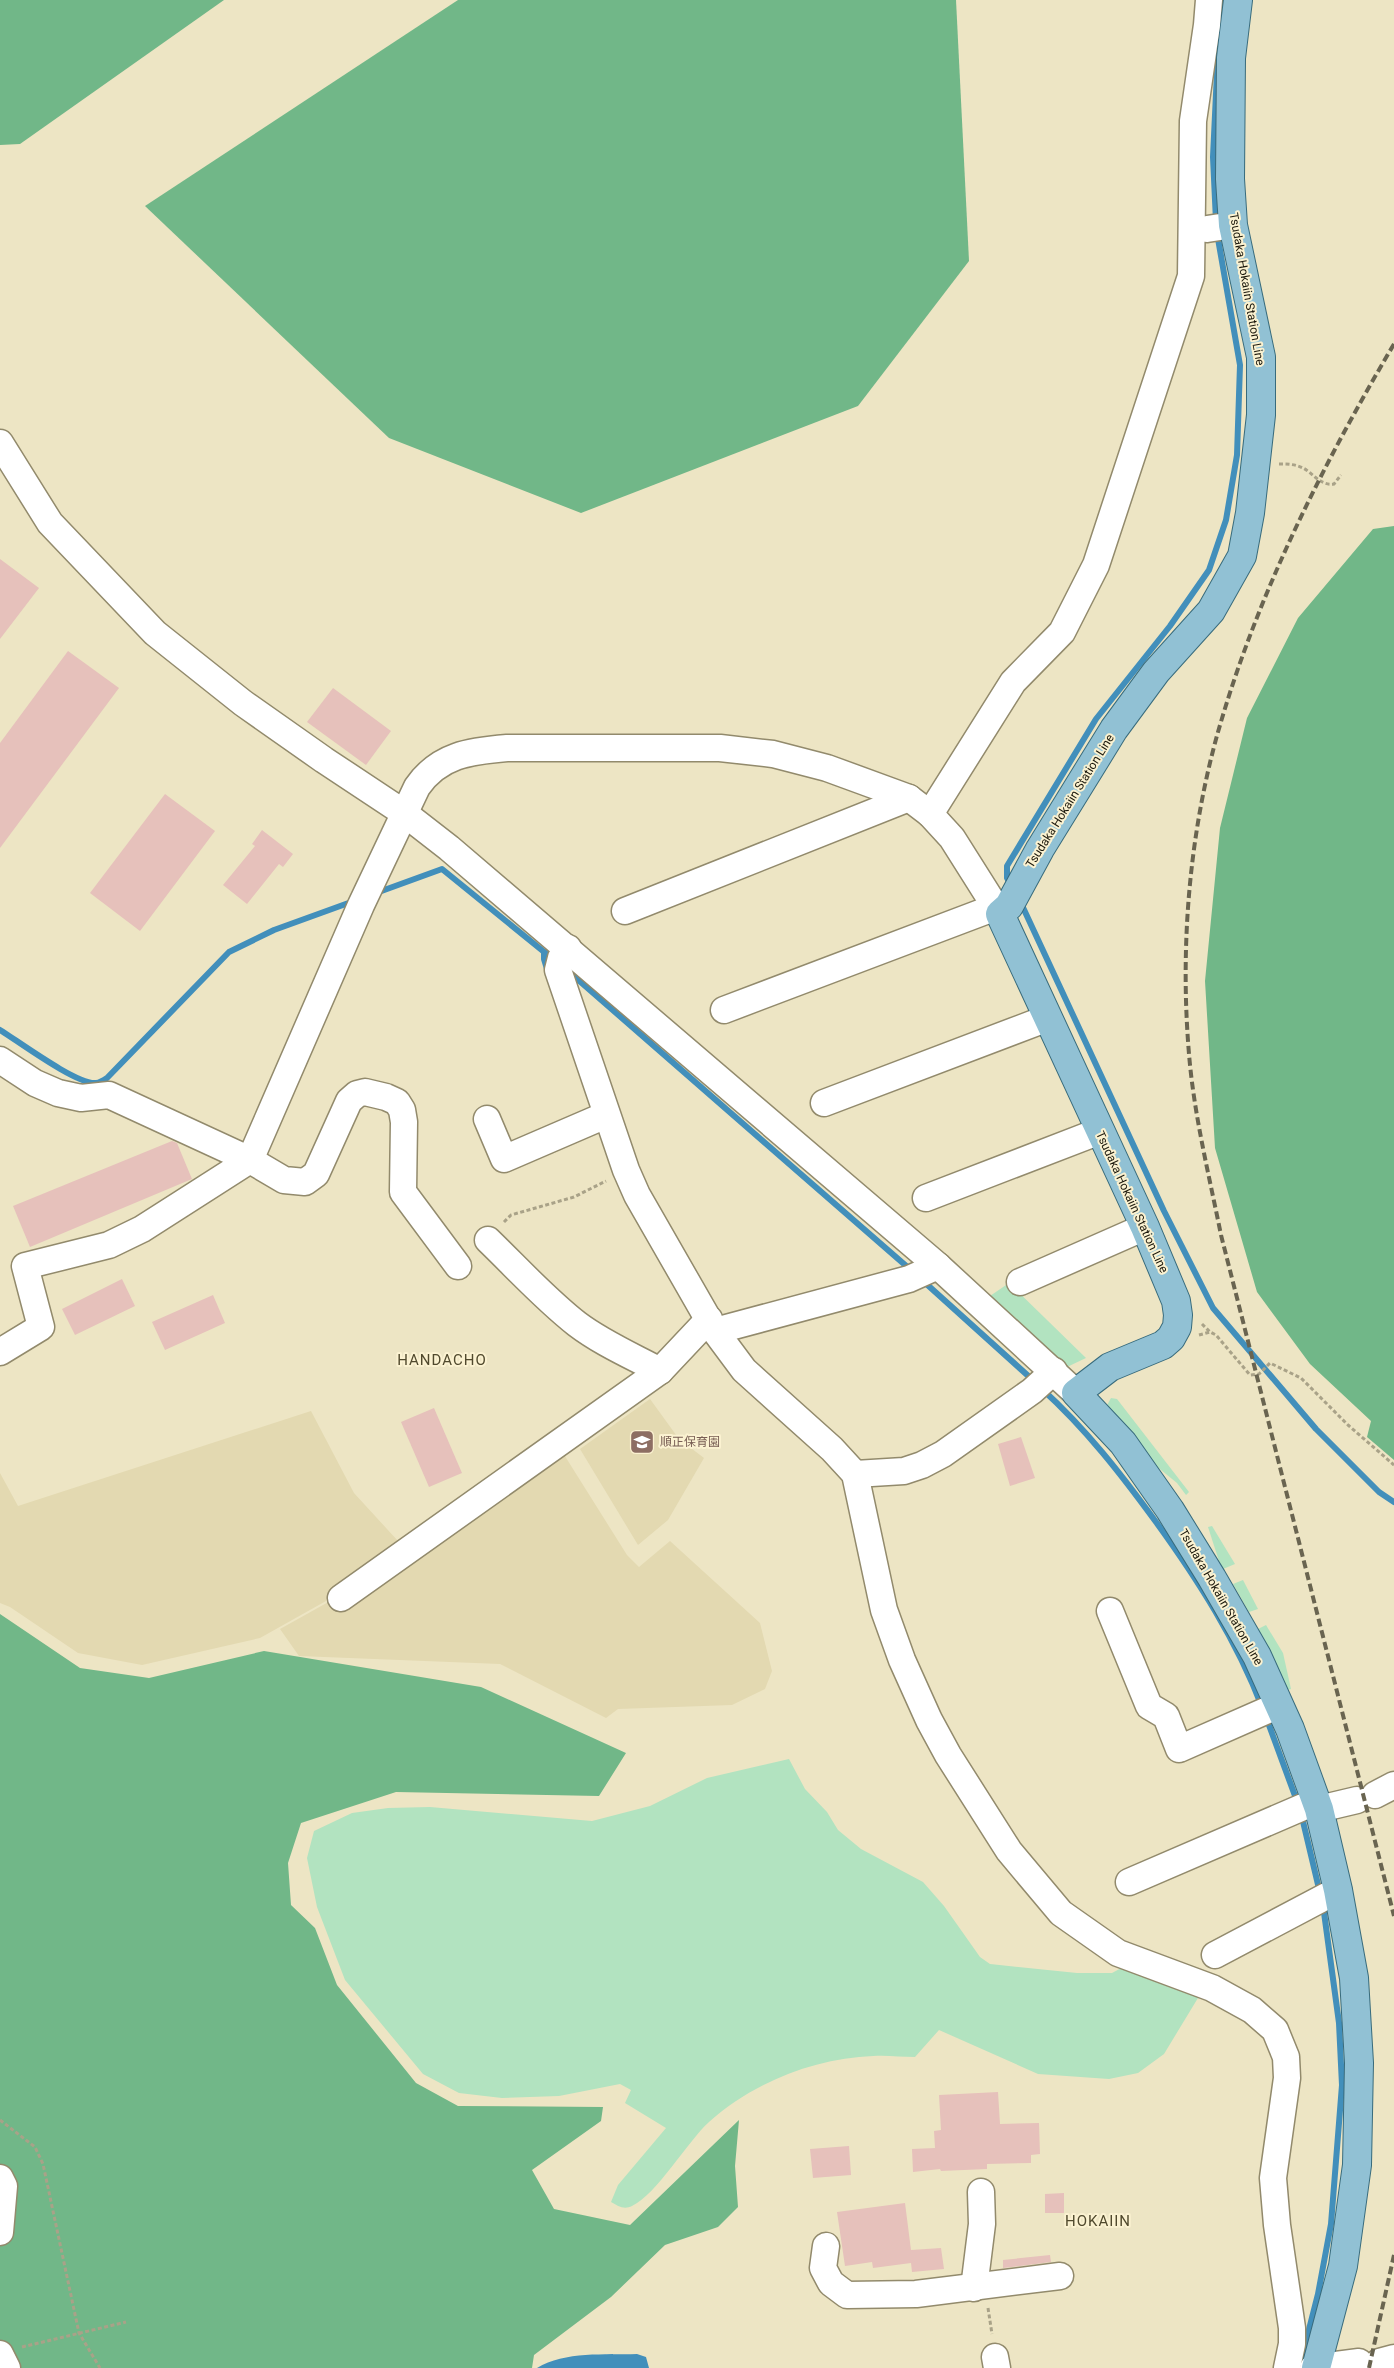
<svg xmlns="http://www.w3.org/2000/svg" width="1394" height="2368" font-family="Roboto,'Noto Sans JP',sans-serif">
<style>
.built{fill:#e3d9b1}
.green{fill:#b2e3c0}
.forest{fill:#71b788}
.water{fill:#428fbb}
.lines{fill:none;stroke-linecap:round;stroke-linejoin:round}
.stream{stroke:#428fbb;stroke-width:6}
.building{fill:#e6c1bb}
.minor-casing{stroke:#928a6c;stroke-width:29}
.major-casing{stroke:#386b7c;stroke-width:30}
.path{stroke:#a9a288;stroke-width:3;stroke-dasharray:4 2.5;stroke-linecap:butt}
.minor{stroke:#fff;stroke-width:26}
.major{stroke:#91c1d4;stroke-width:28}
.rail{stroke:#696450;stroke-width:4;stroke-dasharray:8 4;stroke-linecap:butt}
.labels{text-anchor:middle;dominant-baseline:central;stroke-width:4;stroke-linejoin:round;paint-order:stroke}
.street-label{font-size:12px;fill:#1b180c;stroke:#fbf2d1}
.education-label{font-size:12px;fill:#785e54;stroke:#fbf2d1;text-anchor:start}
.quarter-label{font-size:15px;letter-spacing:1px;fill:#50492d;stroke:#fbf2d1}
</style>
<rect width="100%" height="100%" fill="#ede5c4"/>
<g class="built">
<polygon points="650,1399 679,1439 704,1458 668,1520 638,1545 580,1449"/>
<polygon points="311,1411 354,1493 398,1541 328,1595 326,1601 260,1638 142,1665 78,1653 10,1607 0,1603 0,1473 18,1506"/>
<polygon points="563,1453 627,1555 639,1567 670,1541 760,1623 772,1671 765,1689 732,1705 618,1709 606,1718 500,1664 299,1656 280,1629 332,1600"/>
</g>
<g class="green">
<polygon points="1009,1283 1086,1358 1067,1367 990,1296"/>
<polygon points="1111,1398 1117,1399 1189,1492 1186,1495 1177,1483 1150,1461 1106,1407"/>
<polygon points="1212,1526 1235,1564 1223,1569 1219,1561 1208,1527"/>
<polygon points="1243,1580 1258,1609 1249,1612 1233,1584"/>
<polygon points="1266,1625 1283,1653 1291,1689 1287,1690 1258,1629"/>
<path d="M789 1759 805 1789 827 1812 838 1830 861 1849 923 1882 944 1906 980 1957 990 1964 1077 1973H1112L1127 1965 1201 1993 1164 2054 1138 2073 1109 2079 1038 2074 939 2030 915 2057C901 2057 887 2055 873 2056 815 2058 752 2083 709 2122 687 2142 657 2194 632 2206 624 2210 618 2206 611 2202L618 2185 666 2128 625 2103 631 2090 620 2084 559 2096 502 2098 459 2093 423 2074 345 1980 317 1907 307 1858 314 1831 352 1813 388 1808 430 1807 592 1821 650 1806 707 1778Z"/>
</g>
<g class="forest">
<polygon points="0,0 224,0 20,144 0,145"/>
<polygon points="458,0 956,0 969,261 858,406 581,513 389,438 145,206"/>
<polygon points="1394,526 1394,1460 1367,1437 1371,1421 1310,1364 1257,1292 1215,1148 1205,981 1220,828 1247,718 1298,618 1373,529"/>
<polygon points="0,1614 80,1668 149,1678 264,1651 481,1687 626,1753 599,1796 396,1792 301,1823 288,1863 291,1905 315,1928 337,1985 416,2083 458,2106 603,2107 601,2121 532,2170 554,2209 630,2225 739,2120 735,2166 738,2207 718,2227 665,2245 611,2297 534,2355 532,2368 0,2368"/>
</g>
<path class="water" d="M637 2354 646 2357 649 2368H537C565 2351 605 2355 637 2354Z"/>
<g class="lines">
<g class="stream">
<polyline points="1221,14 1222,0"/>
<polyline points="1216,221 1213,157 1219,31"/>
<polyline points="1011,886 1007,878 1007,866 1096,719 1170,626 1209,570 1226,520 1237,455 1240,365 1217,233"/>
<polyline points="376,893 442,869 554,960"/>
<polyline points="1020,901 1164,1211 1213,1308 1316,1429 1379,1492 1394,1502"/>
<polyline points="544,952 544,959 548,972"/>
<polyline points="568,971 912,1271"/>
<path d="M0 1030C18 1041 77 1085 96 1083 99 1083 104 1080 107 1078L229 952 274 930 354 901"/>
<polyline points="922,1280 1035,1382"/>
<path d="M1042 1389C1086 1429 1121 1474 1156 1522 1198 1580 1237 1641 1262 1707"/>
<polyline points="1266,1717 1298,1804"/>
<polyline points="1301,1813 1320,1893"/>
<polyline points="1303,2353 1318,2294 1331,2224 1342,2085 1339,2023 1323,1905"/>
</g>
</g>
<g class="building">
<polygon points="0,559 39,588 0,639"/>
<polygon points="68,651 119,688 0,848 0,743"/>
<polygon points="333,688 391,731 366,765 307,722"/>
<polygon points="165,794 215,831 140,931 90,893"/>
<polygon points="262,830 293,854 283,867 279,864 247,904 223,885 255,846 252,844"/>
<polygon points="172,1141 177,1143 192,1179 30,1247 13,1206"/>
<polygon points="122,1279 135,1306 75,1335 62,1309"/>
<polygon points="213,1295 225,1323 165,1350 152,1322"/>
<polygon points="434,1408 462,1473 429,1487 401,1422"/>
<polygon points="1021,1437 1035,1478 1010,1486 998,1444"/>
<polygon points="998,2092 1000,2124 1039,2123 1040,2154 1031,2155 1031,2163 987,2164 987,2169 941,2171 940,2169 913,2172 912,2149 935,2148 934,2131 941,2130 939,2095"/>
<polygon points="849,2146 851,2175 813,2178 810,2149"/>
<polygon points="1064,2193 1064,2213 1045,2213 1045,2194"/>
<polygon points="905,2203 911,2250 941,2248 944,2269 912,2272 911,2263 873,2268 872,2262 845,2266 837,2212"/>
<polygon points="1050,2255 1051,2262 1003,2268 1003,2260"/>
</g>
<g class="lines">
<defs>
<g id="minor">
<polyline points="1207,229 1233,225"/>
<polyline points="0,443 50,523 155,633 243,703 324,760 404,813 449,848 938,1266 1076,1393"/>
<polyline points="930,814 1013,682 1062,632 1096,565 1191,276 1193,121 1207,25 1209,0"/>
<polyline points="625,911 909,798"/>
<polyline points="568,948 561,958 558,970 626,1170 637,1195 715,1331 744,1370 832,1449 855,1474 884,1610 902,1660 929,1720 948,1755 1009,1851 1061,1913 1118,1953 1212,1988 1252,2010 1275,2030 1286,2057 1287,2078 1273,2178 1277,2225 1292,2328 1292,2344 1287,2368"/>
<polyline points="724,1010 996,907"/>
<path d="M0 1060 35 1083 58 1093 81 1098 109 1095 250 1160 361 905 417 787C439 755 470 751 507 748H720L773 754 827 768 909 798 930 814 952 838 1000 914"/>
<polyline points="824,1103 1048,1018"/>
<polyline points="487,1119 504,1159 606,1115"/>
<polyline points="926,1198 1100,1131"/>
<path d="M488 1240C517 1268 545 1299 577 1324 602 1343 632 1356 660 1371"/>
<polyline points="1020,1282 1145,1227"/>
<polyline points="715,1331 909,1279 938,1266"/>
<polyline points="0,1352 41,1327 25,1266 109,1245 142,1229 250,1160 284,1180 305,1182 316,1174 349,1101 357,1094 365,1092 386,1097 397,1102 402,1110 404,1122 403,1192 458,1266"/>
<polyline points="855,1474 904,1471 922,1465 943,1454 1032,1391 1054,1371"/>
<polyline points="341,1598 660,1371 709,1319"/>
<polyline points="1110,1611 1149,1706 1166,1716 1179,1749 1279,1705"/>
<polyline points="1375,1795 1394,1785"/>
<polyline points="1319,1809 1357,1800"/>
<polyline points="1129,1882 1317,1801"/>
<polyline points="1215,1955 1338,1890"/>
<polyline points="0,2178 4,2186 0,2232"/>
<polyline points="826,2246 823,2268 831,2283 847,2295 916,2294 1060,2276"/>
<polyline points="974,2288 982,2224 981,2192"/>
<polyline points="0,2354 7,2368"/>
<polyline points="995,2357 997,2368"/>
<polyline points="1379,2362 1394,2358"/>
<polyline points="1313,2368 1359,2362"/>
</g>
<polyline id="major" points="1238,0 1231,58 1230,179 1233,225 1261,357 1261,415 1250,513 1242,556 1211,611 1156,672 1114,729 1040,849 1009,906 1000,914 1145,1227 1176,1301 1178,1315 1177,1327 1171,1338 1163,1345 1110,1367 1076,1393 1123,1443 1170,1510 1212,1578 1257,1656 1290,1729 1319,1809 1338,1890 1354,1978 1359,2063 1357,2165 1343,2266 1316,2368"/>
</defs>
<use href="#minor" class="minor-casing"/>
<use href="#major" class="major-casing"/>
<g class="path">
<path d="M1279 464C1287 464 1295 464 1303 468 1313 473 1320 486 1334 484L1341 475"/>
<polyline points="504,1222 511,1215 574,1197 606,1181"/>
<polyline points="1202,1324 1210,1332"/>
<polyline points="1199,1335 1210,1332 1216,1335 1250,1375 1259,1374 1270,1363 1301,1378 1348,1425 1394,1465"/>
<polyline points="0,2120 35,2147 43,2164 79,2333 100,2368"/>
<polyline points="988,2308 992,2334"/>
<polyline points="22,2347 126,2322"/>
</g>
<use href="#minor" class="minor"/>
<use href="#major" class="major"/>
<g class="rail">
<path d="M1394 344C1322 466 1257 595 1218 732 1189 835 1180 948 1189 1054 1194 1115 1209 1175 1221 1235L1394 1916"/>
<polyline points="1369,2368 1394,2255"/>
</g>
</g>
<defs>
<symbol id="school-square" viewBox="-11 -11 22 22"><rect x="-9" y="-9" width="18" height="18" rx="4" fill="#8d6e63" stroke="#fbf2d1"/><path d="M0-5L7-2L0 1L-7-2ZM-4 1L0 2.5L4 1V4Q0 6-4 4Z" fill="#fff"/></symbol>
</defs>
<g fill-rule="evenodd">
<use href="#school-square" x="628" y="1428" width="28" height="28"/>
</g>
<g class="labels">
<g class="street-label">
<text transform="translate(1247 289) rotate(80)">Tsudaka Hokaiin Station Line</text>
<text transform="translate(1070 801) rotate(-58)">Tsudaka Hokaiin Station Line</text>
<text transform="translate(1132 1202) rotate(65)">Tsudaka Hokaiin Station Line</text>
<text transform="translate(1221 1597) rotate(60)">Tsudaka Hokaiin Station Line</text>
</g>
<g class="education-label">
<text x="660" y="1442">順正保育園</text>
</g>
<g class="quarter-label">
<text x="442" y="1360">HANDACHO</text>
<text x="1098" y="2221">HOKAIIN</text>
</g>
</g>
</svg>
